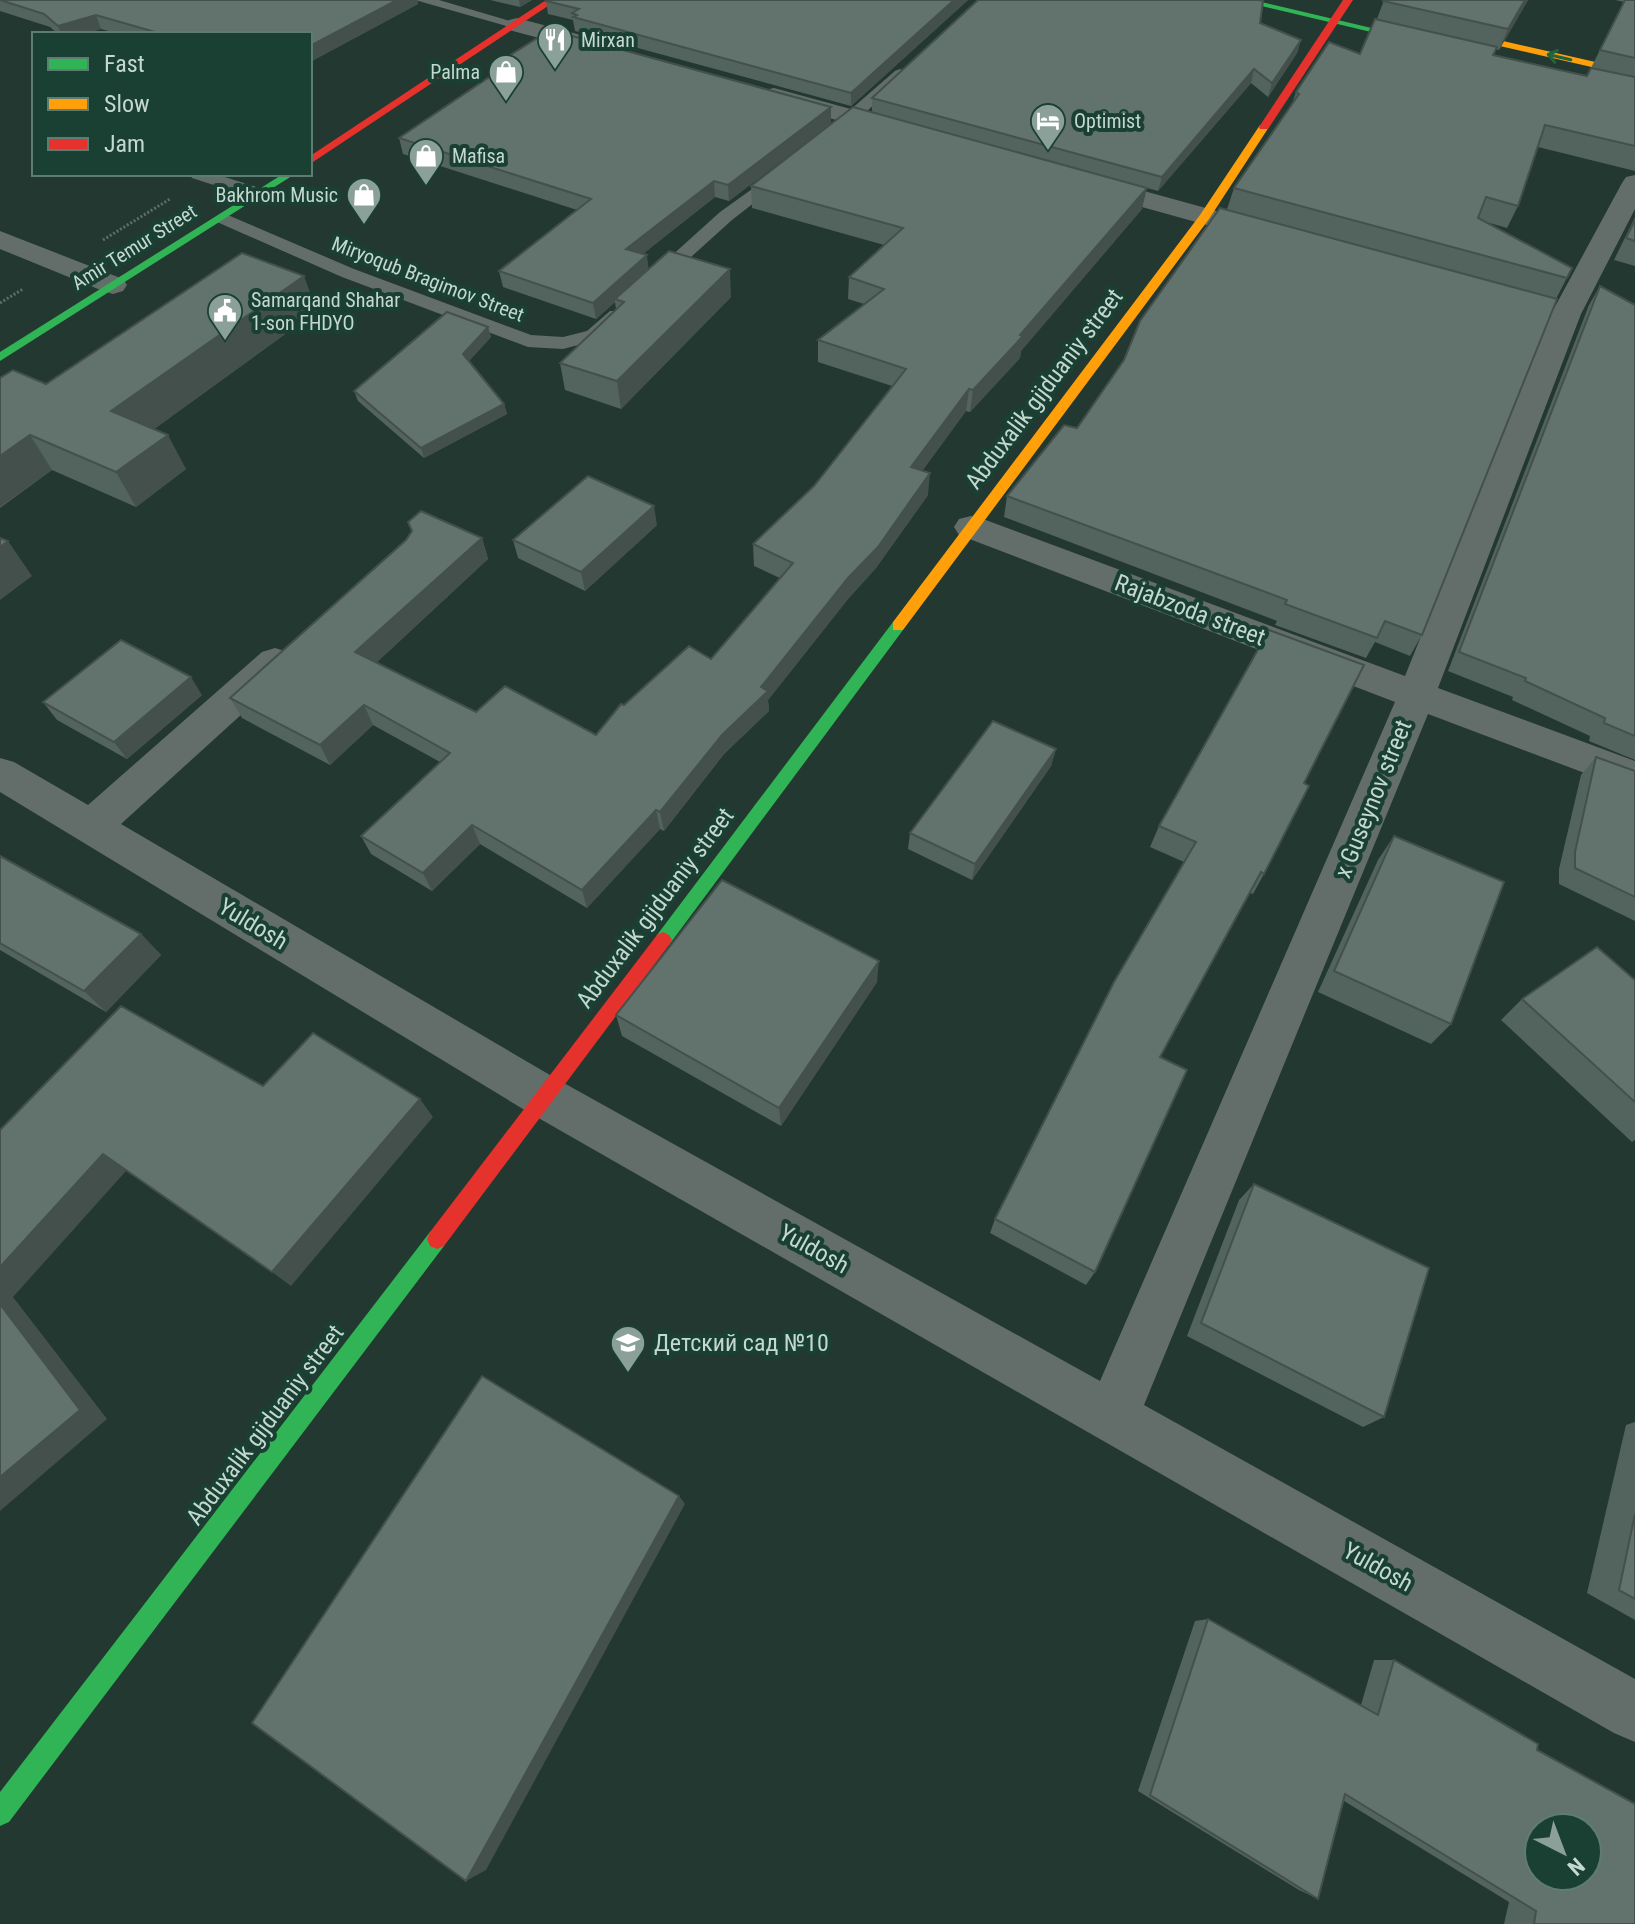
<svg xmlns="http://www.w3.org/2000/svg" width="1635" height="1924" font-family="'Roboto Condensed',sans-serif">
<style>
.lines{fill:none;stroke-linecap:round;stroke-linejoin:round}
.path{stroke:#616d68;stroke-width:3;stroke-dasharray:2 2;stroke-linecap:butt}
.lane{fill:#636e6a;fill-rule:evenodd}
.street{fill:#636e6a;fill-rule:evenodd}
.fast{fill:#30b455;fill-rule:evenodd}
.slow{fill:#ff9f0a;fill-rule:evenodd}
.jam{fill:#e5322d;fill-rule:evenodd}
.wall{fill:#53635d}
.shaded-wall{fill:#44504c}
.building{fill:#61736c;stroke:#44504c;stroke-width:2;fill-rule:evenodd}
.oneway{stroke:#21633e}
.labels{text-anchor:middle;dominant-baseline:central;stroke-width:8;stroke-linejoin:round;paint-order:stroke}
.far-poi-label{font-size:20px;fill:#c4d8d0;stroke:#1a4034;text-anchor:start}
.far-street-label{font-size:20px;fill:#c4d8d0;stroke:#1a4034}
.street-label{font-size:24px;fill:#c4d8d0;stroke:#1a4034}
.poi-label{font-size:24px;fill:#c4d8d0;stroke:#1a4034;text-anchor:start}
</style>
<rect width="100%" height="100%" fill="#223830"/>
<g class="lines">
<g class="path">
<polyline points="103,240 170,199"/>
<polyline points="0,303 23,289"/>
</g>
<g class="lane">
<polygon points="415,0 439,0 524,25 517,29"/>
<polygon points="900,69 905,71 905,77 838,137 826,137 826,131 895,71"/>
<polygon points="780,169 788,174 786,178 732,220 660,285 648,285 645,281 648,277 720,212"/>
<polygon points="190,174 215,174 266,190 269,194 266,198 254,198 192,178"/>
<polygon points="223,213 354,269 531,335 563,337 587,331 610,311 624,311 626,315 601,339 563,349 528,347 342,277 217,222 214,218"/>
</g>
<g class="street">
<polygon points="517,18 611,43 615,48 611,53 603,55 509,30 505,25 509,20"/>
<polygon points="774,88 909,125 913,130 909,135 900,138 765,100 762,95 765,90"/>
<polygon points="1086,175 1260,223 1264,229 1260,235 1250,237 1077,189 1073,183 1077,177"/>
<polygon points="1635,175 1635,209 1581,314 1438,688 1635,761 1635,792 1428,714 1144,1405 1635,1679 1635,1742 1614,1733 528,1112 0,792 0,758 14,762 88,805 262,652 275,648 288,652 294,662 288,672 121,824 562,1082 1100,1381 1395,702 959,535 954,527 959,519 971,516 983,519 1405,676 1551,314 1622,183 1626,177"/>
<polygon points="0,231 123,279 127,285 123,291 113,294 103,291 0,249"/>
</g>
<g class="fast">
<polygon points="1236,0 1253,0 1435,43 1430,46"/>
<polygon points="283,174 295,174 0,361 0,352"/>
<polygon points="898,621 903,622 903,630 669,945 657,945 654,940 657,935 893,622"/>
<polygon points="437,1229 444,1232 447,1239 444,1246 9,1822 0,1826 0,1792 430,1232"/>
</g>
<g class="slow">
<polygon points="1446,28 1635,71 1635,77 1443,33 1443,29"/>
<polygon points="1260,125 1269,127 1209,219 903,630 893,630 893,622 1200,215"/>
</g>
<g class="jam">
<polygon points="546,0 557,0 310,164 310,156"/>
<polygon points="1343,0 1353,0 1268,129 1260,129 1259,127"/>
<polygon points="663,932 669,935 672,940 669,945 444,1246 437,1249 430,1246 427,1239 430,1232 657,935"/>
</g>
</g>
<g class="wall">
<polygon points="0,0 417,0 418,4 310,62 310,34 119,34 101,29 84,34 58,34 50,27 0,11"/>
<polygon points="490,0 532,0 520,7"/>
<polygon points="968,0 851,106 575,31 573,20 548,14 546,1"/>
<polygon points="1384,0 1528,0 1499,50 1496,49 1494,55 1587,76 1624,2 1615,0 1635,0 1635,171 1538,147 1518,206 1507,228 1486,222 1572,268 1556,299 1422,635 1410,656 1375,642 1366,658 1275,625 1277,621 1004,517 1007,496 1077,428 1227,209 1234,188 1292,104 1296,92 1360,54 1377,19"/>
<polygon points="1260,23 1301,40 1297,53 1268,97 1251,83 1158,191 872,112 872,98"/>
<polygon points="504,59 831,107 831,123 729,201 715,197 642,254 648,269 731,297 621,409 565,390 560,363 616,309 615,302 596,319 503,287 499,271 577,210 403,154 399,138 506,66"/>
<polygon points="751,186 1142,209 1021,351 1020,358 970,412 966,411 922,471 928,495 876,568 848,599 768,700 769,711 724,754 664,831 660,829 587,908 480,844 432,891 371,854 361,836 440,762 373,725 330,765 242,718 230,698 406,540 482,538 488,559 376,663 476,712 596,735 624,705 711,659 780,578 754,566 753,544 814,486 892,386 818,362 818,340 864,304 848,299 849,277 884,245 752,208"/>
<polygon points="1635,217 1635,266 1614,260"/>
<polygon points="1600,286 1635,305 1635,760 1589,741 1590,736 1512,700 1513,697 1448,671 1589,305"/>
<polygon points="317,311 154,429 186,469 136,507 52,470 0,508 0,378 46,384"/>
<polygon points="488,327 491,337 469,361 504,404 507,414 424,458 358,401 354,391"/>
<polygon points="657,525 585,591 518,558 513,540"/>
<polygon points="202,695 127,759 57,720 43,702"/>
<polygon points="1056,749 1051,766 972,880 908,849 910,833"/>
<polygon points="1596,757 1635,771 1635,921 1559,884 1559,869 1581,775"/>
<polygon points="1304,783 1264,874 1253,894 1250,893 1160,1057 1095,1272 1086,1285 990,1233 995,1219 1184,862 1150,847 1159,826"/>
<polygon points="1394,836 1451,1024 1431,1044 1318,992 1378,860"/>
<polygon points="0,856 141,934 161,955 106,1012 0,950"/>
<polygon points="1635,980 1635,1140 1632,1142 1501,1020 1522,999"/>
<polygon points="877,982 781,1126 622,1036 616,1015"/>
<polygon points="1254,1184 1384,1417 1363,1427 1187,1336 1239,1200"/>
<polygon points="1635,1422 1635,1620 1587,1593 1626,1425"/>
<polygon points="1208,1619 1361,1705 1374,1660 1394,1660 1537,1750 1635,1924 1504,1924 1509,1902 1344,1801 1318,1899 1299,1890 1138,1791 1195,1621"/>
</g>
<g class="shaded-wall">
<polygon points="397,0 417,0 418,4 310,62 310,46"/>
<polygon points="519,0 532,0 520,7"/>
<polygon points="954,0 968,0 851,106 851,93"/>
<polygon points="1525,0 1528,0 1499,50 1508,29"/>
<polygon points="96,15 101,29 84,34 61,34 58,26"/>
<polygon points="1301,40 1297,53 1268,97 1272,83"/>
<polygon points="1254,69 1251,83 1158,191 1162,177"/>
<polygon points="831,107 831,123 729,201 728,185"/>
<polygon points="714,181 715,197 628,266 626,249"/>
<polygon points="1147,188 1142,209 1021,351 1020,358 970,412 973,390"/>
<polygon points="647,255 649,272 615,299 615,302 596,319 593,303"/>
<polygon points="730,269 731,297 621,409 617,381"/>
<polygon points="304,276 317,311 131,446 111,411"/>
<polygon points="488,327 491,337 466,364 463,354"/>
<polygon points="969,389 966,411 909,489 911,467"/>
<polygon points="504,404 507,414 424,458 421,448"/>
<polygon points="30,435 52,470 0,507 0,456"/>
<polygon points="168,435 186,469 136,507 116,472"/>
<polygon points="930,473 928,495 876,568 848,599 768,700 769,711 724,754 664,831 660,812 761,687"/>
<polygon points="654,506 657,525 585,591 581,572"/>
<polygon points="482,538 488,559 365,673 355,652"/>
<polygon points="8,541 32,576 0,600 0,547"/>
<polygon points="191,677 202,695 127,759 114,742"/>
<polygon points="364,705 373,725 330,765 320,745"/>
<polygon points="1056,749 1051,766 972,880 975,864"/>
<polygon points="656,810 660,829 587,908 582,890"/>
<polygon points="472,825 480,844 432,891 423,873"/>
<polygon points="141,934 161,955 106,1012 84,991"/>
<polygon points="879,961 877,982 781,1126 779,1108"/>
<polygon points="420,1099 433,1117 291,1286 272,1272"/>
<polygon points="103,1154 126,1171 13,1297 107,1419 0,1511 0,1267"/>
<polygon points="679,1496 685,1504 486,1870 466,1881"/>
</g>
<g class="building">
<polygon points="0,0 397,0 310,46 310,34 162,34 96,15 58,26 44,14"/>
<polygon points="547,0 954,0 851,93 573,17 577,15 572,13 579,9 546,1"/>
<polygon points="978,0 1259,0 1263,1 1260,23 1301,40 1272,83 1254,69 1162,177 872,98"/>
<polygon points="1384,0 1525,0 1508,29 1383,1"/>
<polygon points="1625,0 1635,0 1635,58 1600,50"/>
<polygon points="1375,19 1497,47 1493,55 1587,76 1591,68 1635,77 1635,146 1545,125 1518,206 1486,197 1478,218 1572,268 1567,278 1234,188 1299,94 1296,92 1329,42 1360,54"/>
<polygon points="550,30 831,107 728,185 714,181 626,249 647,255 593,303 499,271 591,199 399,138 513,61 504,59"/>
<polygon points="853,107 1147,188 1020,335 1023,336 973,390 969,389 911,467 930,473 878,547 848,578 761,687 768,691 722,735 660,812 656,810 582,890 472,825 423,873 361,836 450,753 364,705 320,745 230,698 406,540 412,531 408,522 421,511 482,538 355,652 476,712 505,686 596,735 621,704 624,705 689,646 711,659 793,563 753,544 814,486 906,369 818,340 884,289 849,277 903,228 751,186"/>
<polygon points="1220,208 1557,299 1422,635 1385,621 1377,638 1285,604 1287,600 1007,496 1064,425 1077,428 1124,360 1140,321"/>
<polygon points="1635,220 1635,241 1626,238"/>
<polygon points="669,251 730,269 617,381 560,363 624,302 615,299"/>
<polygon points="242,253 304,276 111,411 168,435 116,472 30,435 0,456 0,378 13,370 46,384"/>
<polygon points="1600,286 1635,305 1635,736 1604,723 1605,718 1525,681 1526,678 1459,652"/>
<polygon points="447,312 488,327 463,354 504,404 421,448 354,391"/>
<polygon points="588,476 654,506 581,572 513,540"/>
<polygon points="0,538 8,541 0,547"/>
<polygon points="1269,630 1364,665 1304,783 1309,786 1264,874 1261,872 1160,1057 1187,1070 1095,1272 995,1219 1114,982 1196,842 1159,826"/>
<polygon points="121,640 191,677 114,742 43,702"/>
<polygon points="993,721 1056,749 975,864 910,833"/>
<polygon points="1596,757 1635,771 1635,897 1575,868 1575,852"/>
<polygon points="1394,836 1504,882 1451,1024 1334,971"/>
<polygon points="0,856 141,934 84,991 0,943"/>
<polygon points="722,880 879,961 779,1108 616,1015"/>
<polygon points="1597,947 1635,980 1635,1102 1522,999"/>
<polygon points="121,1006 263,1086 313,1033 420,1099 272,1272 103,1154 0,1267 0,1130"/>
<polygon points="1254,1184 1429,1268 1384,1417 1201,1323"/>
<polygon points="0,1304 80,1410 0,1477"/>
<polygon points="482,1376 679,1496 466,1881 252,1723"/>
<polygon points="1635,1514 1635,1599 1619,1590"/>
<path d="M1208 1619 1378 1715 1394 1660 1538 1744 1537 1750 1635 1804V1924H1534L1536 1911 1345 1794 1318 1899 1150 1795ZM1539 1828H1587V1876H1539Z"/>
</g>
<defs><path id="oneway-shaft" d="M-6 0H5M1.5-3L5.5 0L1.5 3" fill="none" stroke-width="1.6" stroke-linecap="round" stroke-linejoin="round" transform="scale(2)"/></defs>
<use class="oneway" href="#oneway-shaft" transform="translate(1559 57) rotate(-167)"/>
<defs>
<symbol id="restaurant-pin" viewBox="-11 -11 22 30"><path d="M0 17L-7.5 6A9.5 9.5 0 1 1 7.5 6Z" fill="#8ba098" stroke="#1a4034"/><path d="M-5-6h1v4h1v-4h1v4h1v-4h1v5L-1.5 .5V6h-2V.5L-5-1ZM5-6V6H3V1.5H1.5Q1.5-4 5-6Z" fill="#fff"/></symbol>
<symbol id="shop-pin" viewBox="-11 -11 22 30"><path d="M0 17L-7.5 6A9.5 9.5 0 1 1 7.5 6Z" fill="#8ba098" stroke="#1a4034"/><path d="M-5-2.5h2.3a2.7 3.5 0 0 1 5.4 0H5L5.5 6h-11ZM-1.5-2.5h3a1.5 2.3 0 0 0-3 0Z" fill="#fff"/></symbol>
<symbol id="hotel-pin" viewBox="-11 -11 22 30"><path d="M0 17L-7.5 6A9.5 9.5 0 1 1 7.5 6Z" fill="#8ba098" stroke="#1a4034"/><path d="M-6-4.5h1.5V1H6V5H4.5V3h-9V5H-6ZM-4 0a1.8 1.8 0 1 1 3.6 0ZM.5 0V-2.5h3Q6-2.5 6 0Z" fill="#fff"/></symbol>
<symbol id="civic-pin" viewBox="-11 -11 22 30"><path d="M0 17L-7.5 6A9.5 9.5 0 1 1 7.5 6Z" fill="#8ba098" stroke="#1a4034"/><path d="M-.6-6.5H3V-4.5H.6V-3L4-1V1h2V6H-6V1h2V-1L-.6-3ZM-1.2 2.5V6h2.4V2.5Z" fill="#fff"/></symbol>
<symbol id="school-pin" viewBox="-11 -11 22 30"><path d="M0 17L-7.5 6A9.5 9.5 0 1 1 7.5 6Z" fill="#8ba098" stroke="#1a4034"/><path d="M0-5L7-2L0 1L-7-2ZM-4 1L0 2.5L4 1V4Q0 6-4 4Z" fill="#fff"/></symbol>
</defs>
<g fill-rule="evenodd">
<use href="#restaurant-pin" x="535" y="20" width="40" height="54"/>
<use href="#shop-pin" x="486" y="52" width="40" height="54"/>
<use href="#hotel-pin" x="1028" y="101" width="40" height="54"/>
<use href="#shop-pin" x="406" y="136" width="40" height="54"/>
<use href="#shop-pin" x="344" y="175" width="40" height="54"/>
<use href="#civic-pin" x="205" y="291" width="40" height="54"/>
<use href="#school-pin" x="608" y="1323" width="40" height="54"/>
</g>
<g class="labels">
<g class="far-poi-label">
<text x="581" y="40">Mirxan</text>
<text x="480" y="72" text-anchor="end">Palma</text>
<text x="1074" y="121">Optimist</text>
<text x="452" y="156">Mafisa</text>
<text x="338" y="195" text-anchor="end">Bakhrom Music</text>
<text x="251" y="300">Samarqand Shahar<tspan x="251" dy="23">1-son FHDYO</tspan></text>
</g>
<g class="far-street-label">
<text transform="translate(134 247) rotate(-32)">Amir Temur Street</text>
<text transform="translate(428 279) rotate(21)">Miryoqub Bragimov Street</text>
</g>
<g class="street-label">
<text transform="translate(1044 389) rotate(-53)">Abduxalik gijduaniy street</text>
<text transform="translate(1190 610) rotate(21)">Rajabzoda street</text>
<text transform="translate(1373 799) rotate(-68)">x Guseynov street</text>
<text transform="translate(655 908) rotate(-53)">Abduxalik gijduaniy street</text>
<text transform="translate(253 924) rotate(31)">Yuldosh</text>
<text transform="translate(814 1249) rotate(29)">Yuldosh</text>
<text transform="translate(265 1425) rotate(-53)">Abduxalik gijduaniy street</text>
<text transform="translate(1378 1567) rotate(29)">Yuldosh</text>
</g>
<g class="poi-label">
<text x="654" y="1343">Детский сад №10</text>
</g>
</g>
<rect x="32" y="32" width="280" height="144" fill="#1a4034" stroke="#5e7d72" stroke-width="2"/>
<rect x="48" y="58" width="40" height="12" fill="#30b455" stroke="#5e7d72" stroke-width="2"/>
<text x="104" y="72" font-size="24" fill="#c4d8d0">Fast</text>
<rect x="48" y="98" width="40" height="12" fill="#ff9f0a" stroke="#5e7d72" stroke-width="2"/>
<text x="104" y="112" font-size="24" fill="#c4d8d0">Slow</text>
<rect x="48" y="138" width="40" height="12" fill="#e5322d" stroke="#5e7d72" stroke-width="2"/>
<text x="104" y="152" font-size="24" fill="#c4d8d0">Jam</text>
<g transform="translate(1563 1852) rotate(138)"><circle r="38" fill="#1a4034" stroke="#5e7d72" stroke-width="2"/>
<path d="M0-6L14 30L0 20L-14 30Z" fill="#8ba098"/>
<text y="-12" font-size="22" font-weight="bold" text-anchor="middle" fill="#c4d8d0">N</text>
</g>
</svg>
